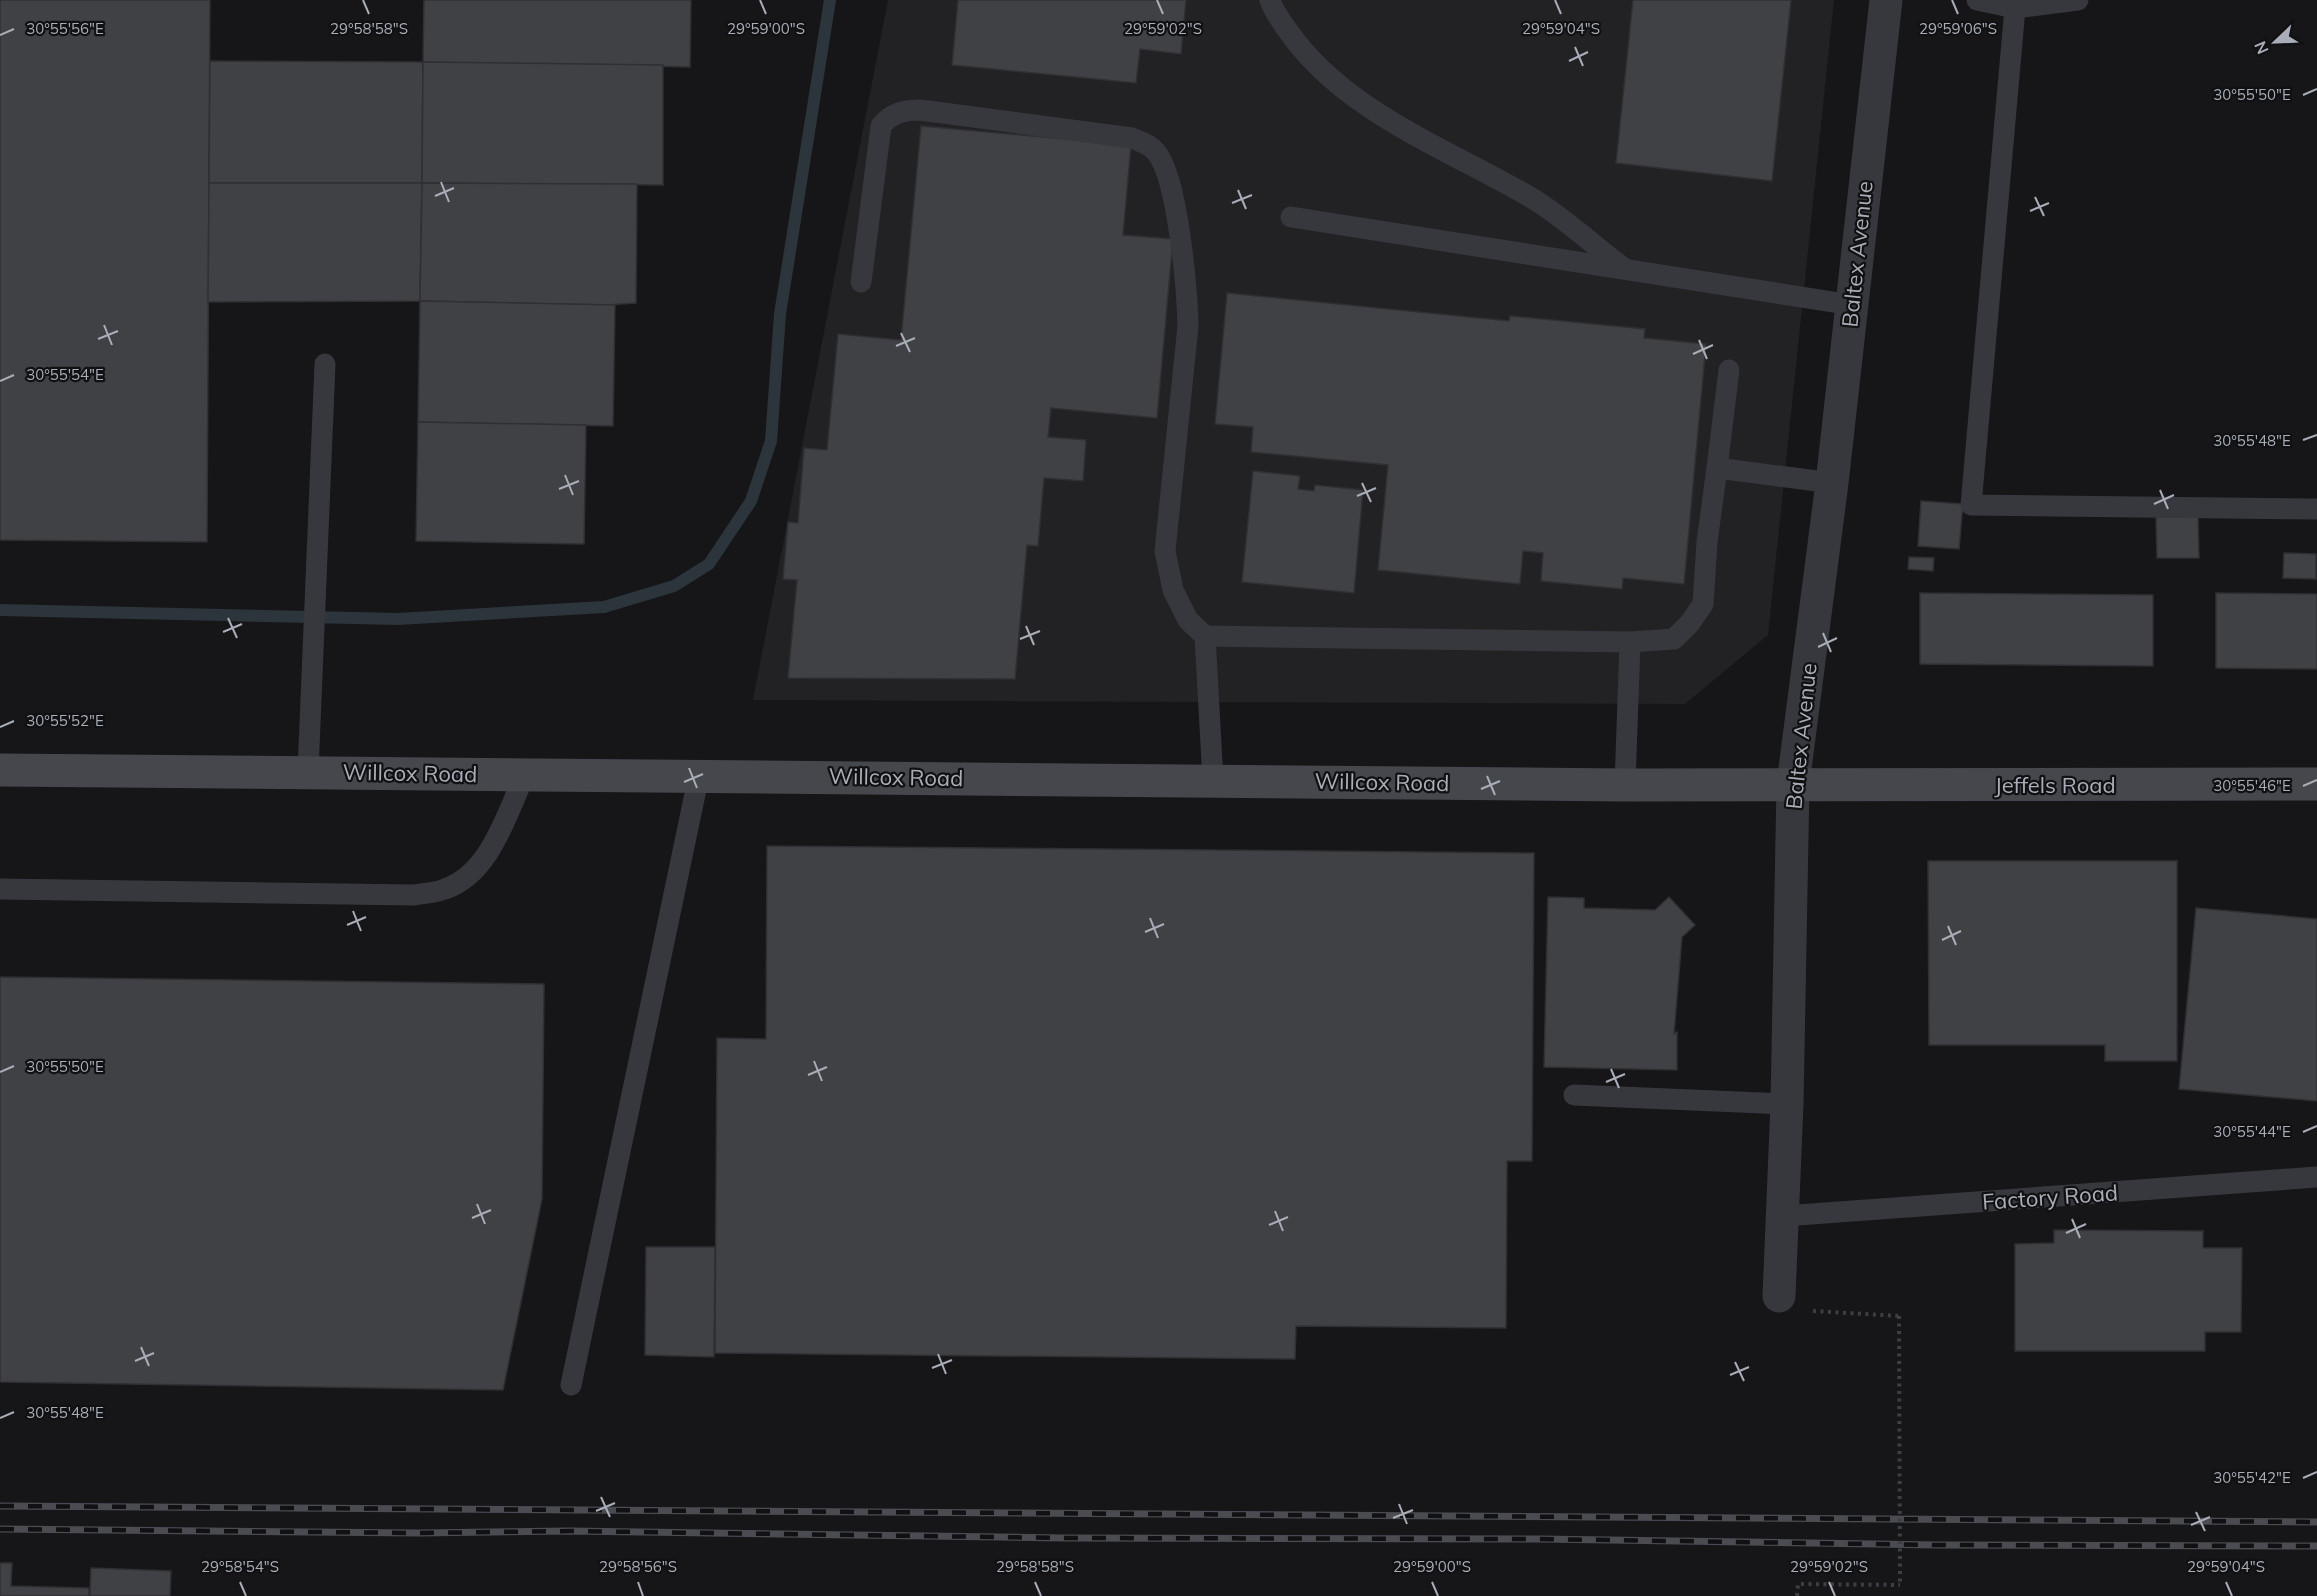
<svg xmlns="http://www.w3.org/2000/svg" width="2317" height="1596" font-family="Mulish,sans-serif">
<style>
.built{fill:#222225}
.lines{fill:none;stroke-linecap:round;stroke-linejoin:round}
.stream{stroke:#2c353c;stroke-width:12}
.building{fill:#404145;stroke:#303034;stroke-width:1.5}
.path{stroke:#3d3f44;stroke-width:4;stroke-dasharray:3 4.5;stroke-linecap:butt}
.service{stroke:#37383d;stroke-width:21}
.minor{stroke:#37383d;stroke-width:33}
.secondary{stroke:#45474d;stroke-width:33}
.rail-casing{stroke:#4a4c52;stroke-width:7}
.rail{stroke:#111113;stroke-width:4.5;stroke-dasharray:14;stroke-linecap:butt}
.path-bridge{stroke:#3d3f44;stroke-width:4;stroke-dasharray:3 4.5;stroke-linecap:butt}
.ticks{fill:none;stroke:#a8adb8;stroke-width:2}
.labels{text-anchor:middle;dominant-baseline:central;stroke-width:4.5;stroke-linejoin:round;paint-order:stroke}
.street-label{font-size:22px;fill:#a8adb8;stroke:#111113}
.ticks-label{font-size:15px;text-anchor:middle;fill:#a8adb8;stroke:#111113;stroke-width:4.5;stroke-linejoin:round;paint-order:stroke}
</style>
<rect width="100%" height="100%" fill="#161618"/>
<polygon class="built" points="888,0 1834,0 1768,635 1685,704 753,700"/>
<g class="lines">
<polyline class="stream" points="0,610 398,619 604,607 674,586 709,564 751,501 771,441 780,314 830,0"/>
</g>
<g class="building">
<polygon points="0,0 210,0 207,542 0,540"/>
<polygon points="424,0 691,0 690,67 423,62"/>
<polygon points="958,0 1186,0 1181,54 1140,49 1136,83 952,65"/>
<polygon points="1633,0 1791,0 1772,181 1616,163"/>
<polygon points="210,61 423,62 422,183 209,183"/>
<polygon points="423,62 663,65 663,185 422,183"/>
<polygon points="921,126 1131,145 1123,235 1173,239 1157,418 1051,408 1048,437 1086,440 1083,481 1044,478 1038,546 1027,545 1015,679 788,678 797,580 783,579 788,522 798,523 804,448 827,450 838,334 901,340"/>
<polygon points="209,183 422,183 420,301 208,302"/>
<polygon points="422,183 637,184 636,303 606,305 420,301"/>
<polygon points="1227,293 1509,321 1510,316 1645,329 1644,338 1706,344 1684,584 1623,578 1622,589 1541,581 1543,553 1523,551 1520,584 1378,570 1388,465 1251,452 1253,427 1215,424"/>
<polygon points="420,301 615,305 613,426 418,422"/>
<polygon points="418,422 586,425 584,544 416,541"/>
<polygon points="1253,471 1300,476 1298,489 1314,491 1315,485 1363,490 1354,593 1242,582"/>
<polygon points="1921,501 1963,504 1959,549 1918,546"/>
<polygon points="2198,516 2199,558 2157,558 2156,517"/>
<polygon points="2284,553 2316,554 2316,579 2283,578"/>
<polygon points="1909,557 1934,558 1933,571 1908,569"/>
<polygon points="1920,593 2153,595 2153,666 1920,664"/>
<polygon points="2216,593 2317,594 2317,669 2216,668"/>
<polygon points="767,846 1534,853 1532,1161 1507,1161 1506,1328 1296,1326 1295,1359 715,1353 717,1038 766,1039"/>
<polygon points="1928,861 2177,861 2177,1061 2105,1061 2105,1045 1929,1045"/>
<polygon points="1548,897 1584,898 1584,908 1655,910 1669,897 1695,925 1682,937 1674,1034 1677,1032 1677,1070 1544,1067"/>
<polygon points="2196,908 2317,919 2317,1101 2179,1089"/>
<polygon points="0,977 544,984 542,1199 503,1390 0,1382"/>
<polygon points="2054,1230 2203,1231 2203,1248 2242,1248 2241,1332 2205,1332 2205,1351 2015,1351 2015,1244 2054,1243"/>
<polygon points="646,1247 715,1247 714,1357 645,1355"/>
<polygon points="0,1563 12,1563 11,1586 89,1588 89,1596 0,1596"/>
<polygon points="91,1568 171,1571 170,1596 90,1596"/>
</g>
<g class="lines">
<g class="path">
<polyline points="1813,1311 1899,1316"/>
<polyline points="1797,1596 1798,1584 1900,1585"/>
</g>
<g class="service">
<path d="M1270 0C1273 10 1279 18 1286 28 1342 111 1446 148 1530 197 1561 215 1592 244 1621 266"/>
<polyline points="1977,0 2015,8 1971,505 2317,509"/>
<polyline points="2015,8 2078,0"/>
<polyline points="1291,217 1852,305"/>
<path d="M861 282 881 126C891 113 904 110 920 110L1132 138C1141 142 1150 144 1156 152 1178 178 1187 289 1188 326L1165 551 1173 590 1188 620 1205 636 1630 642 1625 785"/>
<polyline points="1717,468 1729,370"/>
<polyline points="1205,636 1213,780"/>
<polyline points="1630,642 1674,639 1690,623 1703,604 1707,542 1717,468 1832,483"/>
<polyline points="308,772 325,364"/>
<path d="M0 889 414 895C424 893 436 893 445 889 491 873 506 814 525 775"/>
<polyline points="1574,1095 1787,1104"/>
<polyline points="1784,1216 2317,1177"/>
<polyline points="571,1385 699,775"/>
</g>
<polyline class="minor" points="1779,1296 1787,1104 1793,784 1832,483 1886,0"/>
<polyline class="secondary" points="0,770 1625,785 2317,784"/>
<defs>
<g id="rail">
<polyline points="0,1506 2317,1522"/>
<polyline points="0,1529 419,1533 570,1531 1063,1538 1540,1539 1938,1545 2317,1546"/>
</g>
</defs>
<use href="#rail" class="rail-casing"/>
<use href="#rail" class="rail"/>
<polyline class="path-bridge" points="1899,1316 1900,1585"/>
</g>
<path class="ticks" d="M363 0 369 14M760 0 766 14M1157 0 1163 14M1555 0 1561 14M1952 0 1958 14M0 35 14 29M1575 47 1583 66M1569 61 1588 52M2303 95 2317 89M441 182 449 202M1238 190 1246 209M435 196 454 188M2035 197 2044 216M1232 203 1252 195M2030 211 2049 203M104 325 112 345M901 333 910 352M98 339 118 331M1699 340 1707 359M896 346 915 338M1693 354 1713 345M0 381 14 375M2303 440 2317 435M565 475 573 495M1362 483 1371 502M559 489 579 481M2160 490 2168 509M1357 496 1376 488M2154 504 2174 495M228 618 237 638M1026 626 1034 645M223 632 242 624M1823 633 1831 652M1020 639 1040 631M1818 647 1837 638M0 727 14 721M689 768 697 788M1487 776 1495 795M684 782 703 774M2303 786 2317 780M1481 789 1500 781M353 911 361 931M1150 918 1158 938M347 925 366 917M1948 926 1956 945M1145 932 1164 924M1942 940 1961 931M814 1061 822 1081M1611 1069 1619 1088M0 1072 14 1066M808 1075 827 1067M1606 1082 1625 1074M2303 1132 2317 1126M477 1204 485 1224M1275 1211 1283 1231M472 1218 491 1210M2072 1219 2080 1238M1269 1225 1288 1217M2066 1233 2086 1224M141 1347 149 1366M938 1354 946 1374M135 1361 154 1353M1735 1362 1744 1381M932 1368 952 1360M1730 1375 1749 1367M0 1418 14 1412M2303 1478 2317 1472M601 1497 610 1517M1399 1504 1407 1524M596 1511 615 1503M2196 1512 2205 1531M1393 1518 1413 1510M2191 1525 2210 1517M240 1582 246 1596M638 1582 643 1596M1035 1582 1041 1596M1432 1582 1438 1596M1829 1582 1835 1596M2226 1582 2232 1596"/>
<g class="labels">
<g class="street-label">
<text transform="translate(1857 254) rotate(-84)">Baltex Avenue</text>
<text transform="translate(1801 736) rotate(-84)">Baltex Avenue</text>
<text transform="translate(410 773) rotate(1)">Willcox Road</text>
<text transform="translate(896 777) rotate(1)">Willcox Road</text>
<text transform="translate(1382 782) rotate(1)">Willcox Road</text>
<text x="2055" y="785">Jeffels Road</text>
<text transform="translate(2050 1197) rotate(-4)">Factory Road</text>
</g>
</g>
<g class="ticks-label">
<text x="369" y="34">29°58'58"S</text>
<text x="766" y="34">29°59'00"S</text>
<text x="1163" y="34">29°59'02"S</text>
<text x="1561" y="34">29°59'04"S</text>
<text x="1958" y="34">29°59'06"S</text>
<text x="65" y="34">30°55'56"E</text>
<text x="2252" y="100">30°55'50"E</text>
<text x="65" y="380">30°55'54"E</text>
<text x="2252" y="446">30°55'48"E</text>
<text x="65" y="726">30°55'52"E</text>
<text x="2252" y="791">30°55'46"E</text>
<text x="65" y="1072">30°55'50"E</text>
<text x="2252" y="1137">30°55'44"E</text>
<text x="65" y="1418">30°55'48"E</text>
<text x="2252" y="1483">30°55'42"E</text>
<text x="240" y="1572">29°58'54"S</text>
<text x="638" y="1572">29°58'56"S</text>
<text x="1035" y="1572">29°58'58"S</text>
<text x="1432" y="1572">29°59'00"S</text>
<text x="1829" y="1572">29°59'02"S</text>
<text x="2226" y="1572">29°59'04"S</text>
</g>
<g transform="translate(2275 42) rotate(247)" stroke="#111113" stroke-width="4.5" paint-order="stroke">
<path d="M0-4.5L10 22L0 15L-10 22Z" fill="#a8adb8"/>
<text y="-9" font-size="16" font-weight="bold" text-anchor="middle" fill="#a8adb8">N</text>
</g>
</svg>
